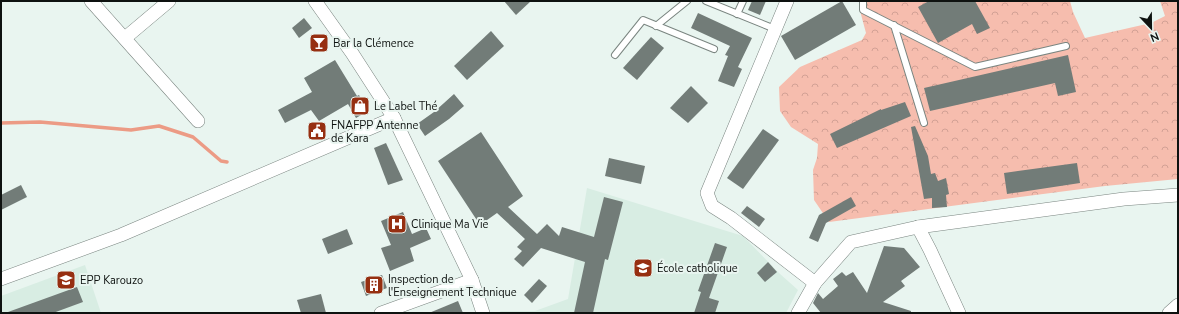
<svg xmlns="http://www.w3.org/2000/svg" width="1179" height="314" font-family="'Nunito Sans',sans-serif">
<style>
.built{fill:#d8ede3}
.forest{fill:url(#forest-crowns)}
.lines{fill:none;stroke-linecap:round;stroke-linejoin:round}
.stream{stroke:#ec9b85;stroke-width:3.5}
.building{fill:#727c78}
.lane-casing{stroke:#7a8580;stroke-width:8}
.street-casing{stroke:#7a8580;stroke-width:14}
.lane{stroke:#fff;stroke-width:6}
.street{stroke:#fff;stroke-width:13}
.labels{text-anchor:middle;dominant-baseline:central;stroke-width:4;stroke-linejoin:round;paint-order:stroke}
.poi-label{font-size:11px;fill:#0e1210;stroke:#e9f5f0;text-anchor:start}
</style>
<defs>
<pattern id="forest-crowns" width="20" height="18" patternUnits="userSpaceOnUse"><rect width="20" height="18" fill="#f6bdae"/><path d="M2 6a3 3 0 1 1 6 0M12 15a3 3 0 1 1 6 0" fill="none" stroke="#d2a195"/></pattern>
</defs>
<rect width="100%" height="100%" fill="#e9f5f0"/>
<g class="built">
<polygon points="587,188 743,236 779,273 798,290 786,313 501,313 500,311 535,311 568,299"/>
<polygon points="85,265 101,313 1,313 1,296"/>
</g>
<polygon class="forest" points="859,1 1070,1 1073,12 1085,38 1151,23 1165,16 1160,1 1178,1 1178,179 1105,186 829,222 814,200 813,170 817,158 818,144 791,127 780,111 779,87 800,67 862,40 866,33 859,7"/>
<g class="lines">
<polyline class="stream" points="1,123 40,122 131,130 159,126 193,137 221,161 227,162"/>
</g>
<g class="building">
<polygon points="504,1 531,1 516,15"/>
<polygon points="752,1 766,1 760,15 748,10"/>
<polygon points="842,1 856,25 795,60 781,36"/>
<polygon points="929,1 975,1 990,28 977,34 972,24 938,43 918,7"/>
<polygon points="698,13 752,38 738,67 742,69 734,87 718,81 728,56 725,55 730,46 691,28"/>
<polygon points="304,18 312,28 299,38 292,28"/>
<polygon points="491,31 504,46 467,80 454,66"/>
<polygon points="651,37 664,48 637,80 623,68"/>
<polygon points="1068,55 1076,92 1058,96 1055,83 930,111 924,88"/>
<polygon points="335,60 357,96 359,95 368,111 356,118 348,104 319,121 311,110 285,123 278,110 312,92 304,78"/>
<polygon points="691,86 708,103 688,123 670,108"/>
<polygon points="454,94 464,106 449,119 425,136 417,124 434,112"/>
<polygon points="905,102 911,116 837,148 830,134 881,109 881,110"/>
<polygon points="915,126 928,156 931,174 935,173 938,181 946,178 949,194 946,195 947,207 932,208 932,198 924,199 911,127"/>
<polygon points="763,129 779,140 743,189 727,178"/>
<polygon points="481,132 523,196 508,207 537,234 547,224 559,236 562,227 594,237 604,197 623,202 608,260 605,259 593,313 574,313 585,262 541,248 523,267 514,259 522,251 517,247 525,239 497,213 480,225 438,161"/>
<polygon points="386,143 403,180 388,185 374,148"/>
<polygon points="609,158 645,166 641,184 605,176"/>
<polygon points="1077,163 1080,183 1007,194 1004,173"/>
<polygon points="21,185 27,197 1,210 1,195"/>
<polygon points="851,197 856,206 826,223 818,242 809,238 819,215"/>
<polygon points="747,206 765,219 759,227 741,213"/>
<polygon points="403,212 412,234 426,228 431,239 410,248 414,261 390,271 381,248 391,245 381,221"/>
<polygon points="347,229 353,244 328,254 322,239"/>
<polygon points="715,243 727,247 709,298 719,301 715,313 694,313 701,292 698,291"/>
<polygon points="884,246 904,248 920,267 901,281 905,286 883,302 911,311 911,313 821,313 813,303 818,293 823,299 838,286 833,279 842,272 846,276 853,272 867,293"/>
<polygon points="768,262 777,272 765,282 757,273"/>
<polygon points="382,275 387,288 366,296 361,282"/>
<polygon points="539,279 547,286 532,303 524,295"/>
<polygon points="77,287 83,302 53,313 8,313 8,312"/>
<polygon points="321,294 326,313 301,313 297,300"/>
<polygon points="458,301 463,313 429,313"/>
</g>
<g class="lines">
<defs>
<g id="lane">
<polyline points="706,1 775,29"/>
<polyline points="863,1 863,10 975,67 1066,46"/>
<polyline points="737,14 743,1"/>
<polyline points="894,25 924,123"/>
<polyline points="656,26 687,1"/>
<polyline points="615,55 643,20 714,49"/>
</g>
<g id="street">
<polyline points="91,1 198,121"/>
<polyline points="315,1 352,53 394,118 472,280 483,313"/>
<polyline points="787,1 707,193 712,206 731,218 815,283"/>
<polyline points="125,38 169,1"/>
<polyline points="918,227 930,250 959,313"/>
<polyline points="1,279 121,235 394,118"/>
<polyline points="381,313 472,280"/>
<polyline points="798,313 815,283 851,242 918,227 1124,199 1178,195"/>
<polyline points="1169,313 1178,305"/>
</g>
</defs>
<use href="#lane" class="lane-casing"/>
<use href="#street" class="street-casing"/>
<use href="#lane" class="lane"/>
<use href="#street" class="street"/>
</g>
<defs>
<symbol id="bar-square" viewBox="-11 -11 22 22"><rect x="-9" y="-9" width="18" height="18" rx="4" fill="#962f11" stroke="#e9f5f0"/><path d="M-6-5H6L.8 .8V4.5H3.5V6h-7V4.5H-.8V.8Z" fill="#fff"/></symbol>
<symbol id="shop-square" viewBox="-11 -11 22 22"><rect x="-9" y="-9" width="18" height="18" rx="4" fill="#962f11" stroke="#e9f5f0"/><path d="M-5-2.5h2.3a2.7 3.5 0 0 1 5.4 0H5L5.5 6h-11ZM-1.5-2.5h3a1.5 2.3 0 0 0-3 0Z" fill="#fff"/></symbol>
<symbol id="civic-square" viewBox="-11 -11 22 22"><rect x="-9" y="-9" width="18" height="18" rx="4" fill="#962f11" stroke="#e9f5f0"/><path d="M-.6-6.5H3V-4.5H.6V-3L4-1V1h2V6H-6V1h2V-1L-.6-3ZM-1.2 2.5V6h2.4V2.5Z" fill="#fff"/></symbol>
<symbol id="hospital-square" viewBox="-11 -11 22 22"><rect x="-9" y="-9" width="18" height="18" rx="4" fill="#962f11" stroke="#e9f5f0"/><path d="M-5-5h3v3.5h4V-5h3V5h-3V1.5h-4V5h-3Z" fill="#fff"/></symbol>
<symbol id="school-square" viewBox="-11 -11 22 22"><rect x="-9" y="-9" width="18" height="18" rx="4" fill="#962f11" stroke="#e9f5f0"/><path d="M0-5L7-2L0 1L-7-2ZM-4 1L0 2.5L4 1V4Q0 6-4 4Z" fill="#fff"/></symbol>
<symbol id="building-square" viewBox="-11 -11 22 22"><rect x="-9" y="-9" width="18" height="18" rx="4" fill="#962f11" stroke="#e9f5f0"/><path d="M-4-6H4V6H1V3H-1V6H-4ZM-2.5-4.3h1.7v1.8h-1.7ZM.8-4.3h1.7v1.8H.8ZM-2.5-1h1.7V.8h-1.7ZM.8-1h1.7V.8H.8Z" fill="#fff"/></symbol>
</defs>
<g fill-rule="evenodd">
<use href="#bar-square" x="308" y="32" width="22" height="22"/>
<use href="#shop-square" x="349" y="95" width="22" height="22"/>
<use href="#civic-square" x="306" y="120" width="22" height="22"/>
<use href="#hospital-square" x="386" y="213" width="22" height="22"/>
<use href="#school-square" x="632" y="257" width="22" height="22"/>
<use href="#school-square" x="55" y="269" width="22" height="22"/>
<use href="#building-square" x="363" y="274" width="22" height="22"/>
</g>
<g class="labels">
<g class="poi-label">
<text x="333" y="43">Bar la Clémence</text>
<text x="374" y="106">Le Label Thé</text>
<text x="331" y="125">FNAFPP Antenne<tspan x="331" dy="13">de Kara</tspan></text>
<text x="411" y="224">Clinique Ma Vie</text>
<text x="657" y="268">École catholique</text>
<text x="388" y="279">Inspection de<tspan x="388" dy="13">l'Enseignement Technique</tspan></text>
<text x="80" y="280">EPP Karouzo</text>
</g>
</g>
<rect width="1179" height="314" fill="none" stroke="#0e1210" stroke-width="4"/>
<g transform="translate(1151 28) rotate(158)" stroke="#e9f5f0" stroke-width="3" paint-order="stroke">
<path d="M0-3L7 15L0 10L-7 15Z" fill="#0e1210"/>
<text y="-6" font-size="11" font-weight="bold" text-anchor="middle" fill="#0e1210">N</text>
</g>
</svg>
